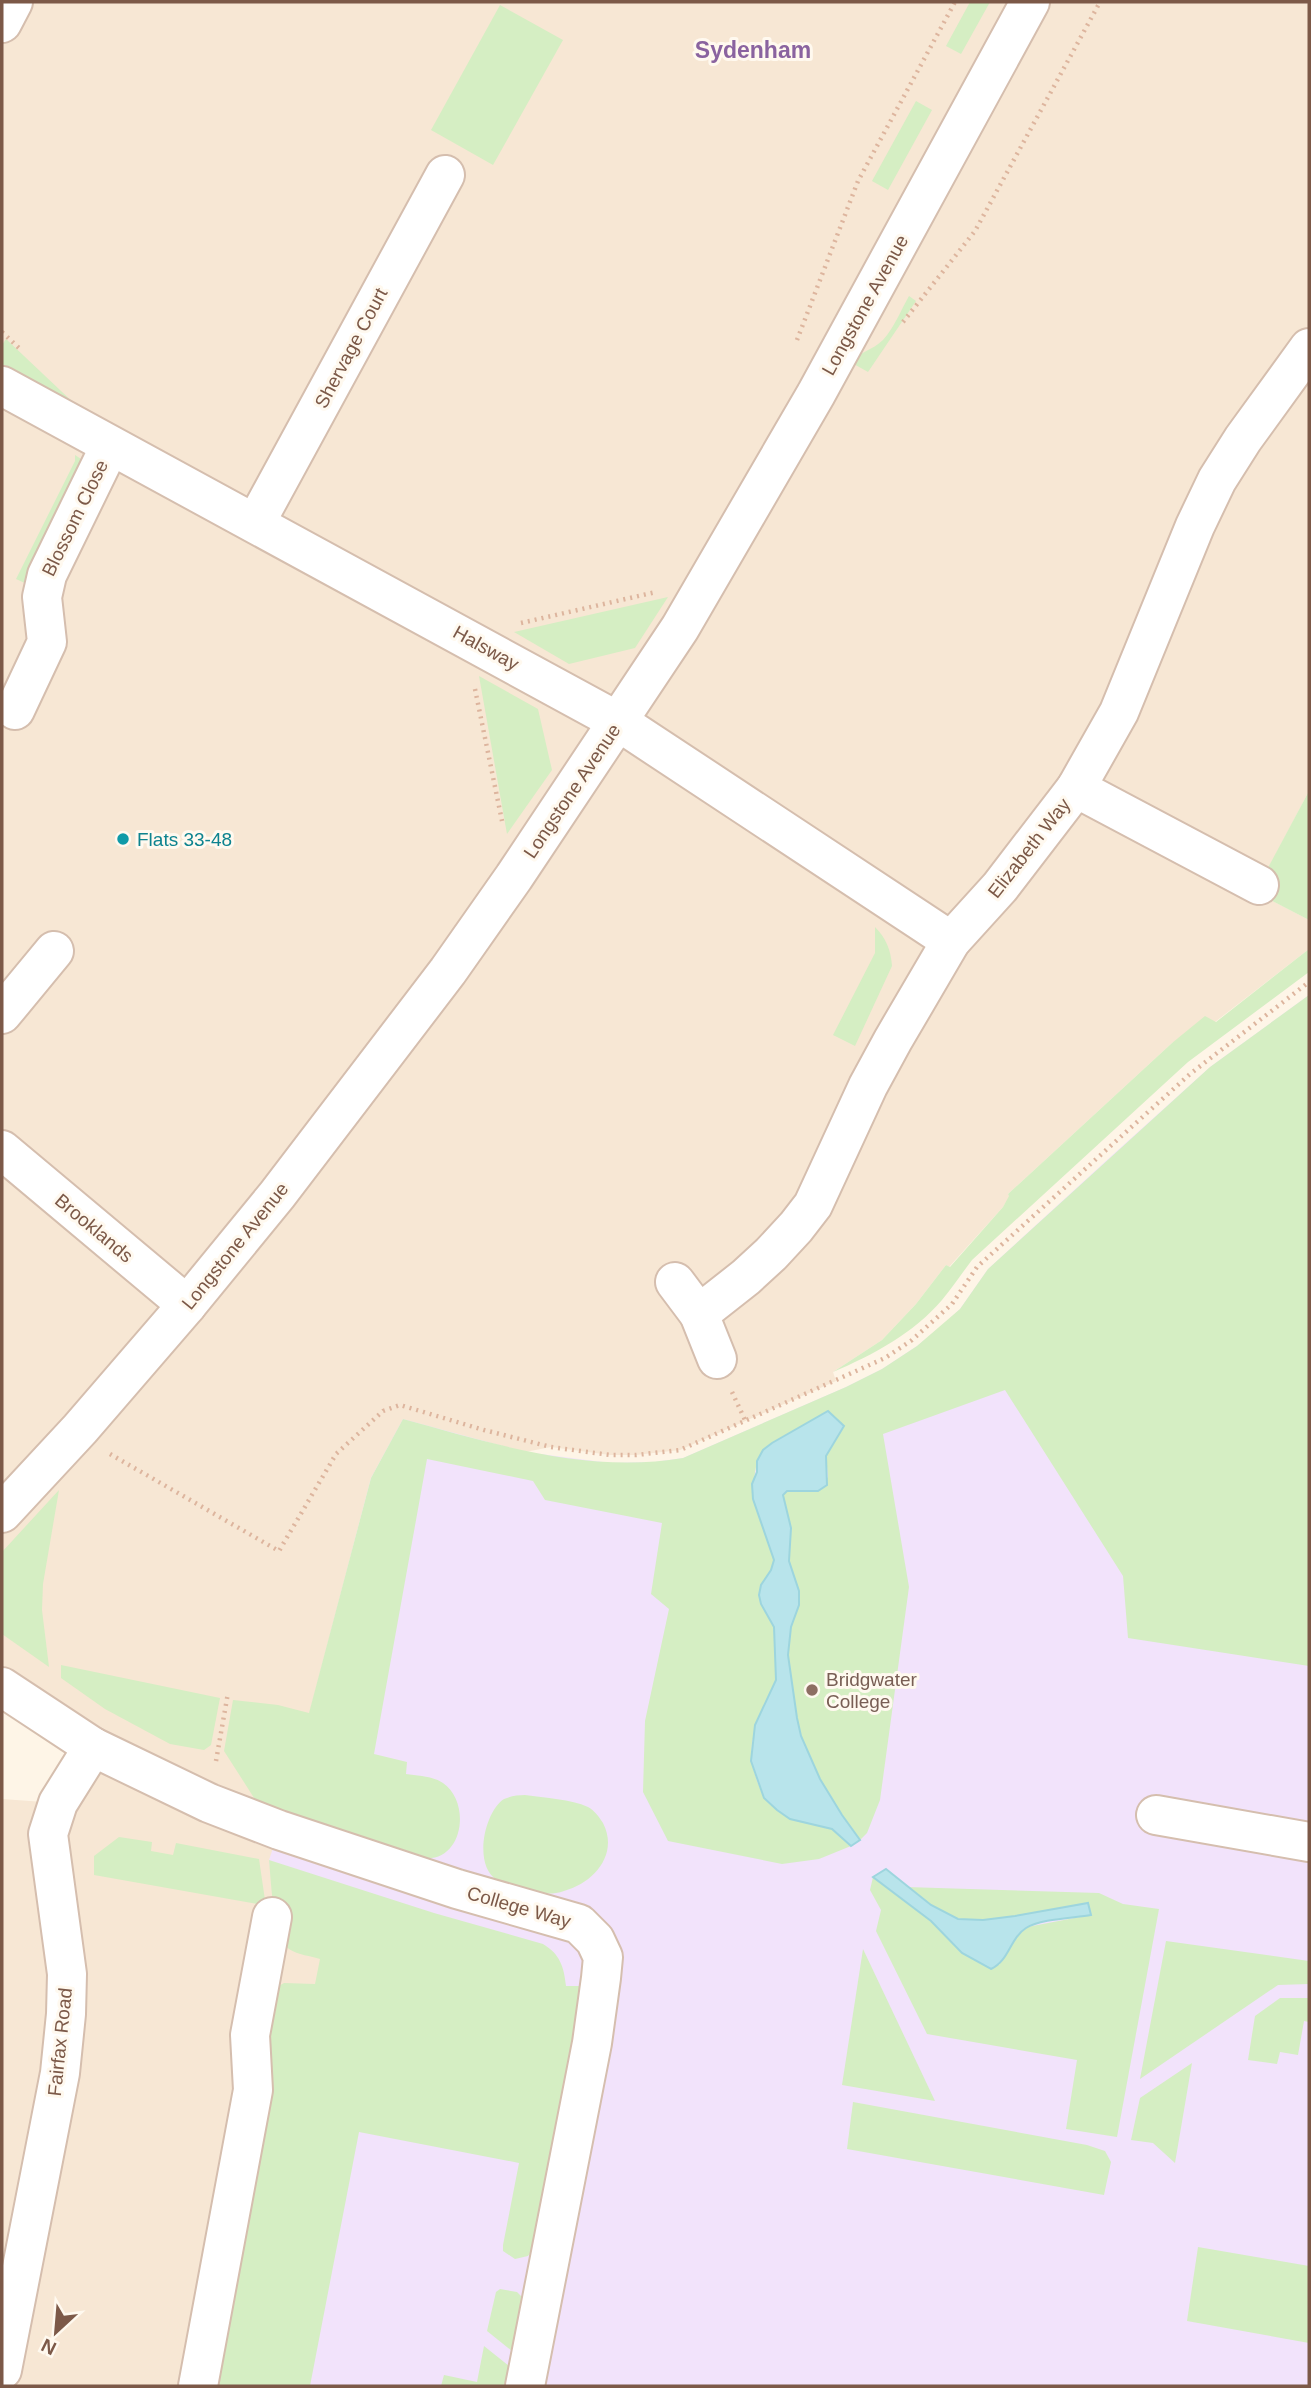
<svg xmlns="http://www.w3.org/2000/svg" width="1311" height="2388" font-family="Arial,sans-serif">
<style>
.residential{fill:#f7e7d4}
.education{fill:#f2e3fb}
.green{fill:#d5eec3}
.water{fill:#b8e4eb;stroke:#9dd5de;stroke-width:2}
.lines{fill:none;stroke-linecap:round;stroke-linejoin:round}
.minor-casing{stroke:#d5beae;stroke-width:42}
.path{stroke:#ddb59e;stroke-width:4.5;stroke-dasharray:2 5;stroke-linecap:butt}
.minor{stroke:#fff;stroke-width:38}
.culture-dot{fill:#0f9aa8;stroke:#fff9ef;stroke-width:2.5}
.education-dot{fill:#8d6e63;stroke:#fff9ef;stroke-width:2.5}
.labels{text-anchor:middle;dominant-baseline:central;stroke-width:6;stroke-linejoin:round;paint-order:stroke}
.street-label{font-size:19px;fill:#7c5948;stroke:#fff9ef}
.culture-label{font-size:19px;fill:#0d838f;stroke:#fff9ef;text-anchor:start}
.education-label{font-size:19px;fill:#785e54;stroke:#fff9ef;text-anchor:start}
.quarter-label{font-size:23px;font-weight:bold;fill:#8a639f;stroke:#fff9ef}
</style>
<rect width="100%" height="100%" fill="#fef5e7"/>
<polygon class="residential" points="13,2 1309,2 1309,791 1256,892 1309,920 1309,949 1215,1022 1172,1043 1008,1194 1010,1196 1003,1207 949,1267 946,1265 916,1304 882,1340 833,1372 836,1381 680,1450 636,1455 610,1455 551,1447 525,1452 403,1420 371,1478 279,1830 273,1907 328,1957 210,2386 2,2386 2,1799 58,1803 93,1747 2,1687 2,23"/>
<polygon class="education" points="1309,995 1309,2386 210,2386 328,1957 273,1908 274,1897 269,1860 279,1830 371,1478 403,1419 525,1452 610,1463 655,1462 683,1458 846,1387 882,1369 917,1346 945,1323 960,1309 988,1269 1109,1158 1210,1067"/>
<g class="green">
<polygon points="970,2 990,2 961,54 946,46"/>
<polygon points="500,5 563,40 493,165 431,130"/>
<polygon points="916,101 932,110 888,190 872,181"/>
<path d="M909 296 916 301 868 372 852 363C860 351 873 350 883 340 894 328 901 310 909 296Z"/>
<polygon points="6,339 79,408 2,366 2,345"/>
<polygon points="75,455 81,459 82,465 27,584 16,579 75,461"/>
<polygon points="668,597 635,648 569,664 514,632"/>
<polygon points="479,676 538,709 552,770 507,834"/>
<polygon points="1309,791 1309,920 1255,892"/>
<path d="M875 927C886 938 891 950 892 966L855 1046 833 1035 875 953Z"/>
<path d="M1309 949V972L1188 1062 972 1260C962 1273 953 1287 942 1300 914 1333 873 1355 833 1372L882 1340 916 1304 946 1265 950 1267 1003 1207 1009 1196 1008 1194 1172 1043 1205 1016 1216 1022Z"/>
<path d="M1309 995V1666L1128 1638 1123 1576 1005 1390 883 1434 909 1587 880 1800 867 1833 860 1840 842 1815 820 1779 801 1736 797 1718 788 1655 791 1627 799 1605V1591L789 1561 791 1528 783 1495 787 1491H818L828 1477 826 1456 832 1444 785 1435 763 1450 757 1461 752 1491 774 1561 761 1604 774 1627 777 1664 774 1689 761 1713 752 1742 751 1761 757 1781 764 1798 777 1810 790 1819 832 1829 851 1846 819 1859 782 1864 668 1841 643 1792 645 1721 669 1609 651 1594 662 1523 545 1500 533 1481 427 1459 374 1754 407 1762 406 1774C418 1776 433 1776 443 1783 472 1803 463 1864 422 1858L258 1804 224 1751 233 1700 278 1705 309 1713 371 1478 403 1419C494 1444 588 1474 683 1458L846 1387 882 1369 917 1346 960 1309 988 1269 999 1259 1210 1067Z"/>
<polygon points="59,1490 43,1584 42,1610 49,1667 2,1634 2,1552"/>
<polygon points="61,1665 220,1698 211,1745 204,1750 170,1744 105,1709 61,1678"/>
<path d="M525 1795C545 1798 571 1799 588 1807 595 1811 599 1817 603 1823 619 1854 594 1883 564 1891 550 1896 536 1893 522 1889 514 1886 503 1885 497 1880 473 1866 484 1812 504 1799 511 1796 518 1795 525 1795Z"/>
<polygon points="119,1837 152,1842 151,1851 173,1855 176,1843 259,1859 265,1900 263,1905 94,1875 94,1856"/>
<path d="M269 1860 434 1913 543 1944C560 1954 564 1967 566 1986H582V1995L533 2250 528 2256 515 2259 503 2251V2245L519 2163 359 2132 310 2386H210L273 1989 284 1983 315 1984 320 1959C311 1956 298 1955 289 1949 273 1939 271 1880 269 1860Z"/>
<path d="M873 1877 931 1921 962 1953 999 1965 1016 1937 1027 1927 1090 1915 1088 1903C1056 1910 988 1927 957 1918 938 1913 922 1898 906 1887L1099 1893 1123 1904 1159 1909 1117 2137 1066 2129 1077 2060 927 2034 876 1931 881 1910 870 1890Z"/>
<polygon points="1166,1941 1309,1961 1309,1984 1278,1985 1140,2079"/>
<polygon points="863,1949 935,2101 842,2085"/>
<polygon points="1280,1998 1309,1998 1309,2022 1304,2021 1298,2055 1280,2052 1277,2064 1248,2060 1255,2016"/>
<polygon points="1192,2063 1175,2163 1153,2143 1131,2140 1140,2098"/>
<polygon points="853,2102 1087,2145 1105,2151 1111,2162 1104,2195 847,2149"/>
<polygon points="1198,2247 1309,2266 1309,2343 1187,2321"/>
<polygon points="500,2289 517,2292 524,2299 517,2355 487,2331 496,2292"/>
<polygon points="484,2346 514,2370 511,2386 441,2386 444,2375 477,2382"/>
</g>
<g class="water">
<polygon points="828,1411 844,1426 826,1456 827,1485 818,1491 787,1491 783,1495 791,1528 789,1561 799,1591 799,1605 791,1627 788,1655 797,1718 801,1736 820,1779 842,1815 860,1840 851,1846 832,1829 790,1819 777,1810 764,1798 751,1761 755,1725 776,1680 774,1627 761,1604 759,1595 761,1585 771,1570 774,1560 753,1499 752,1484 757,1472 757,1461 763,1450 772,1443"/>
<path d="M886 1869 931 1905 958 1919 983 1920 1015 1916 1088 1903 1091 1915C1073 1918 1040 1919 1026 1928 1010 1938 1009 1961 991 1969L962 1953 931 1921 873 1877Z"/>
</g>
<g class="lines">
<defs>
<g id="minor">
<polyline points="2,23 13,2"/>
<polyline points="2,386 619,722 951,941"/>
<polyline points="256,522 445,175"/>
<polyline points="15,710 47,642 42,597 47,575 110,446"/>
<polyline points="1076,788 1259,885"/>
<polyline points="2,1014 54,951"/>
<polyline points="2,1150 187,1305"/>
<polyline points="675,1282 699,1314 717,1359"/>
<polyline points="699,1314 746,1277 771,1254 796,1227 813,1205 868,1086 893,1040 951,941 1000,887 1076,788 1119,712 1195,526 1217,480 1243,439 1309,348"/>
<polyline points="2,1513 80,1429 187,1305 277,1195 448,971 514,877 680,628 816,394 1030,2"/>
<polyline points="2,1687 93,1747 58,1803 48,1834 67,1974 66,2014 60,2073 2,2370"/>
<polyline points="93,1747 209,1803 279,1830 457,1889 579,1924 595,1940 603,1957 601,1978 592,2043 525,2386"/>
<polyline points="1156,1815 1309,1842"/>
<polyline points="198,2386 253,2090 250,2035 272,1917"/>
</g>
</defs>
<use href="#minor" class="minor-casing"/>
<g class="path">
<polyline points="903,322 975,231 1100,2"/>
<polyline points="2,332 19,348"/>
<polyline points="797,340 858,181 955,2"/>
<polyline points="521,623 656,592"/>
<polyline points="475,689 502,821"/>
<polyline points="732,1392 745,1420"/>
<polyline points="110,1454 279,1551 336,1454 383,1411 400,1405 484,1430 551,1447 610,1455 636,1455 680,1450 885,1358 912,1340 952,1304 977,1267 1190,1074 1309,982"/>
<polyline points="216,1761 228,1693"/>
</g>
<use href="#minor" class="minor"/>
</g>
<circle class="culture-dot" cx="123" cy="839" r="7"/>
<circle class="education-dot" cx="812" cy="1690" r="7"/>
<g class="labels">
<g class="street-label">
<text transform="translate(865 305) rotate(-61)">Longstone Avenue</text>
<text transform="translate(351 348) rotate(-62)">Shervage Court</text>
<text transform="translate(75 518) rotate(-64)">Blossom Close</text>
<text transform="translate(486 648) rotate(29)">Halsway</text>
<text transform="translate(572 791) rotate(-56)">Longstone Avenue</text>
<text transform="translate(1029 848) rotate(-52)">Elizabeth Way</text>
<text transform="translate(94 1228) rotate(40)">Brooklands</text>
<text transform="translate(235 1246) rotate(-51)">Longstone Avenue</text>
<text transform="translate(519 1907) rotate(16)">College Way</text>
<text transform="translate(60 2042) rotate(-84)">Fairfax Road</text>
</g>
<g class="culture-label">
<text x="137" y="839">Flats 33-48</text>
</g>
<g class="education-label">
<text x="826" y="1679">Bridgwater<tspan x="826" dy="22">College</tspan></text>
</g>
<g class="quarter-label">
<text x="753" y="50">Sydenham</text>
</g>
</g>
<rect width="1311" height="2388" fill="none" stroke="#7c5948" stroke-width="7"/>
<g transform="translate(56 2332) rotate(206)" stroke="#fff9ef" stroke-width="5" paint-order="stroke">
<path d="M0-5L12 26L0 18L-12 26Z" fill="#7c5948"/>
<text y="-10" font-size="19" font-weight="bold" text-anchor="middle" fill="#7c5948">N</text>
</g>
</svg>
